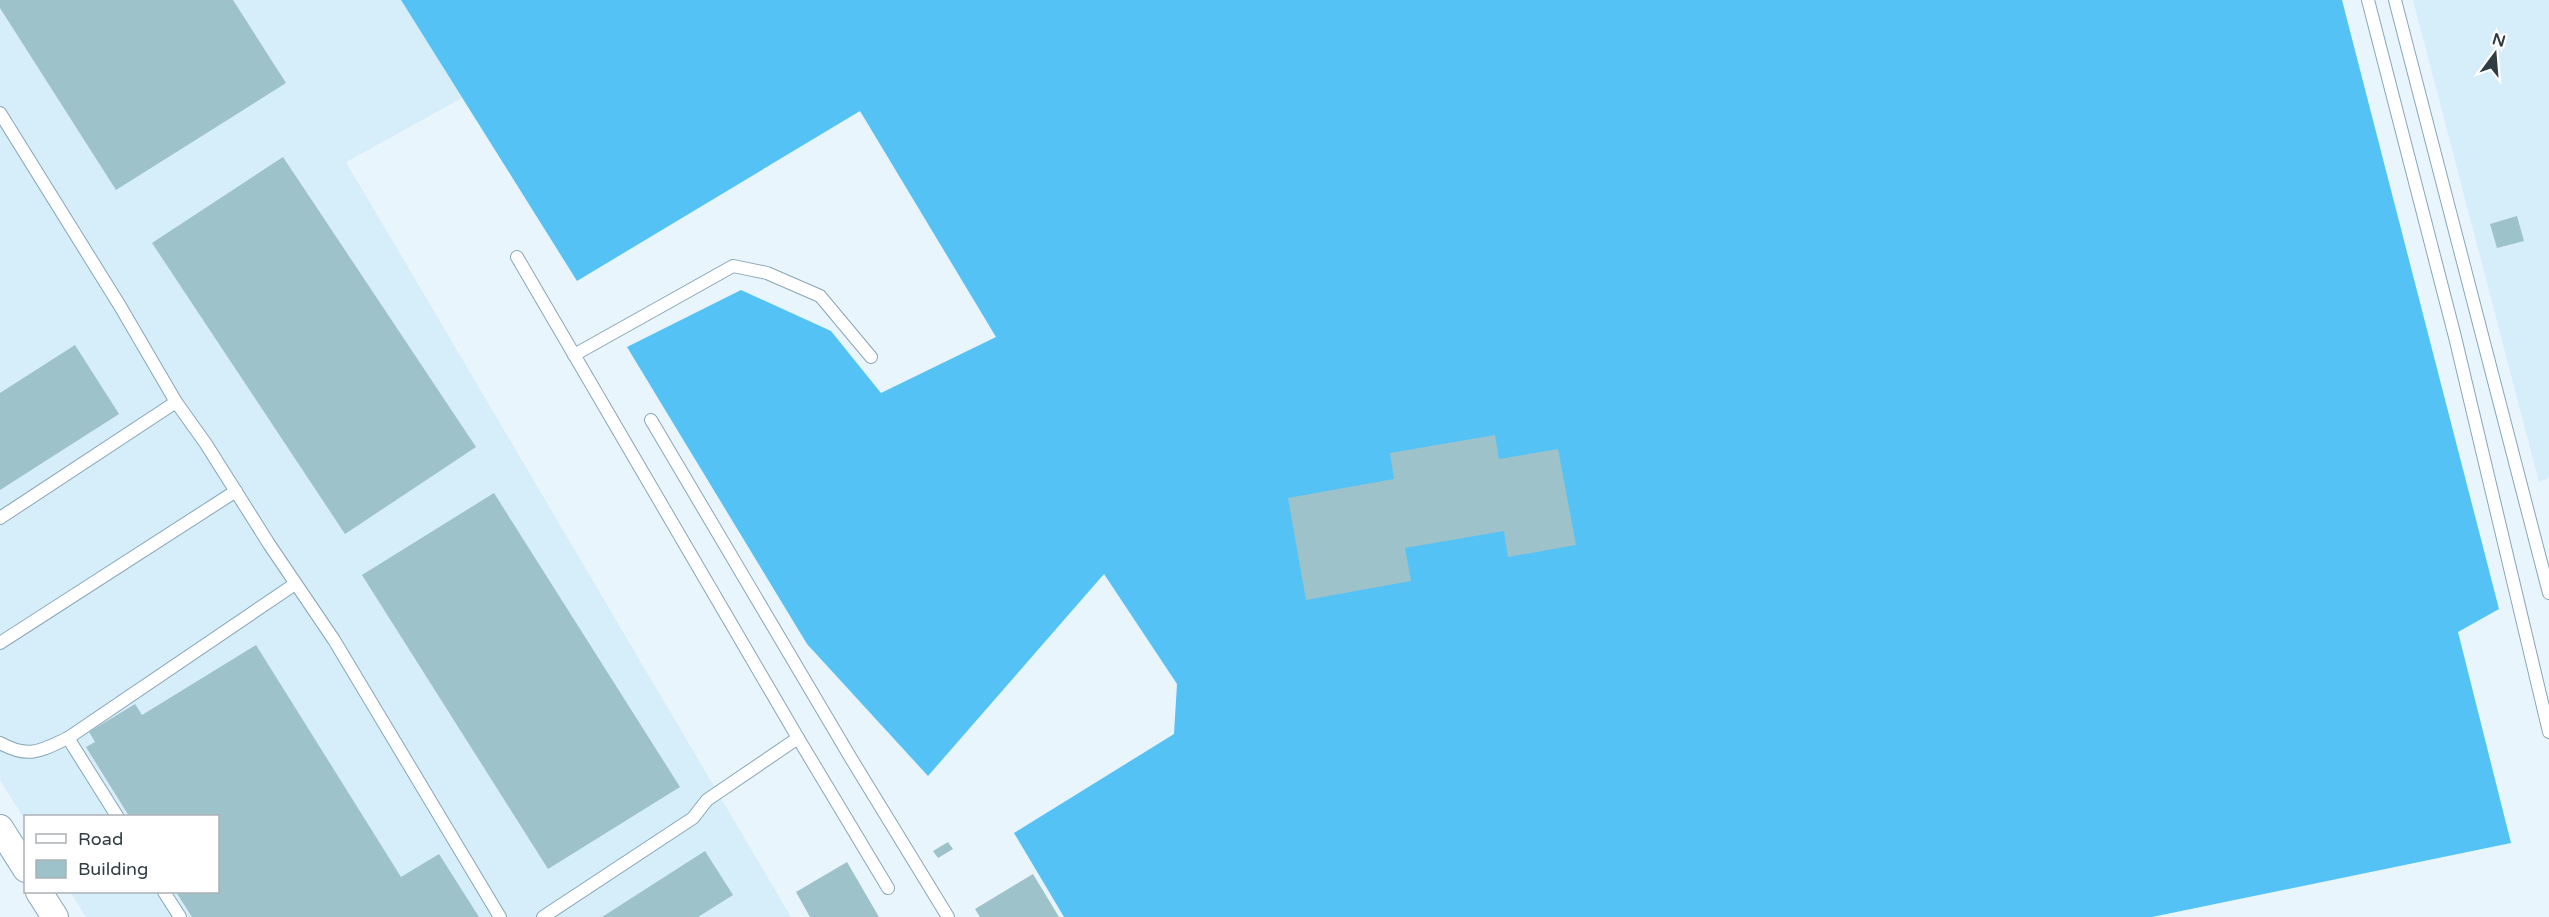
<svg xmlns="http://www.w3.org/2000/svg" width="2549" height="917" font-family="'Varela Round',sans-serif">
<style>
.built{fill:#d6edfa}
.forest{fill:#55c2f6}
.building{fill:#9dc2c9}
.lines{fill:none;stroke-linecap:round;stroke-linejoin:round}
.service-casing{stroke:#88a6b7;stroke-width:14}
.minor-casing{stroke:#88a6b7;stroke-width:28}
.service{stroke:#fff;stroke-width:12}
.minor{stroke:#fff;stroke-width:26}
</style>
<rect width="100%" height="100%" fill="#e9f5fd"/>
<g class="built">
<polygon points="0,0 401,0 462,98 346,162 791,917 86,917 70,892 218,892 218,816 26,816 25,820 0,780"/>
<polygon points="2413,0 2549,0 2549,478 2539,482"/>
</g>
<polygon class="forest" points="401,0 2342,0 2499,609 2458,632 2511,843 2152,917 1064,917 1014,833 1174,734 1177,684 1104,574 928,776 807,644 627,347 741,290 831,331 881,393 996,337 860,111 577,281"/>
<g class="building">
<polygon points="0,0 233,0 286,83 116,190 0,8"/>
<polygon points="283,157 476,447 345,534 152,243"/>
<polygon points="2517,216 2524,241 2497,248 2490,224"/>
<polygon points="75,345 119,414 0,490 0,393"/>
<polygon points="1495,435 1499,459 1558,449 1576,545 1508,557 1504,531 1405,548 1411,581 1306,600 1288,498 1394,479 1390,453"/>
<polygon points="494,493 680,787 548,869 362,575"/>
<polygon points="256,645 401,877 439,854 479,917 192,917 176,892 218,892 218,816 129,816 86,747 95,742 89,732 135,704 142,715"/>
<polygon points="948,842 953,849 938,858 933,851"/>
<polygon points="705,851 733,895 698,917 602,917"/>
<polygon points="847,862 879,917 810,917 796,892"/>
<polygon points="1033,874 1059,917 980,917 975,909"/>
</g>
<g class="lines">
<defs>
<g id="service">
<polyline points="2368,0 2455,337 2549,732"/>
<polyline points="2395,0 2549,593"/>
<polyline points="0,113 120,306 176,402 206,444 269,544 334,640 500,917"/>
<polyline points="517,257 798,738 707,800 693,818 543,917"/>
<polyline points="574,355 733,266 767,273 820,296 871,357"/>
<polyline points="651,420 852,760 948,917"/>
<polyline points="0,518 176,402"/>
<polyline points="0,643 236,491"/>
<polyline points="68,738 117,816"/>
<polyline points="798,738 888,888"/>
<path d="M0 743C29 759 40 751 68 738L295 584"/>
<polyline points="164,892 180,917"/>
</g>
<g id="minor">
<polyline points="0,828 26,869"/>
<polyline points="39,892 55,917"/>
</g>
</defs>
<use href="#service" class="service-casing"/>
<use href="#minor" class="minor-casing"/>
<use href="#service" class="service"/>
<use href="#minor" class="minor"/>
</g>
<rect x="24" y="815" width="195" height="78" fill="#ffffff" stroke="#acb1b4" stroke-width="1.5"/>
<rect x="36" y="834" width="30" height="9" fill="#ffffff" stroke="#acb1b4" stroke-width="1.5"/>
<text x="78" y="845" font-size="18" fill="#2f3c43">Road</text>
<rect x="36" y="860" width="30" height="18" fill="#9dc2c9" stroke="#acb1b4" stroke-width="1.5"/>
<text x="78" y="875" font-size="18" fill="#2f3c43">Building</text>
<g transform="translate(2495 54) rotate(16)" stroke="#ffffff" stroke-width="4.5" paint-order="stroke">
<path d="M0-4.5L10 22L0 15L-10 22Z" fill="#2f3c43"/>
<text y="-9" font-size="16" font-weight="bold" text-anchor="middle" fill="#2f3c43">N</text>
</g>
</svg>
